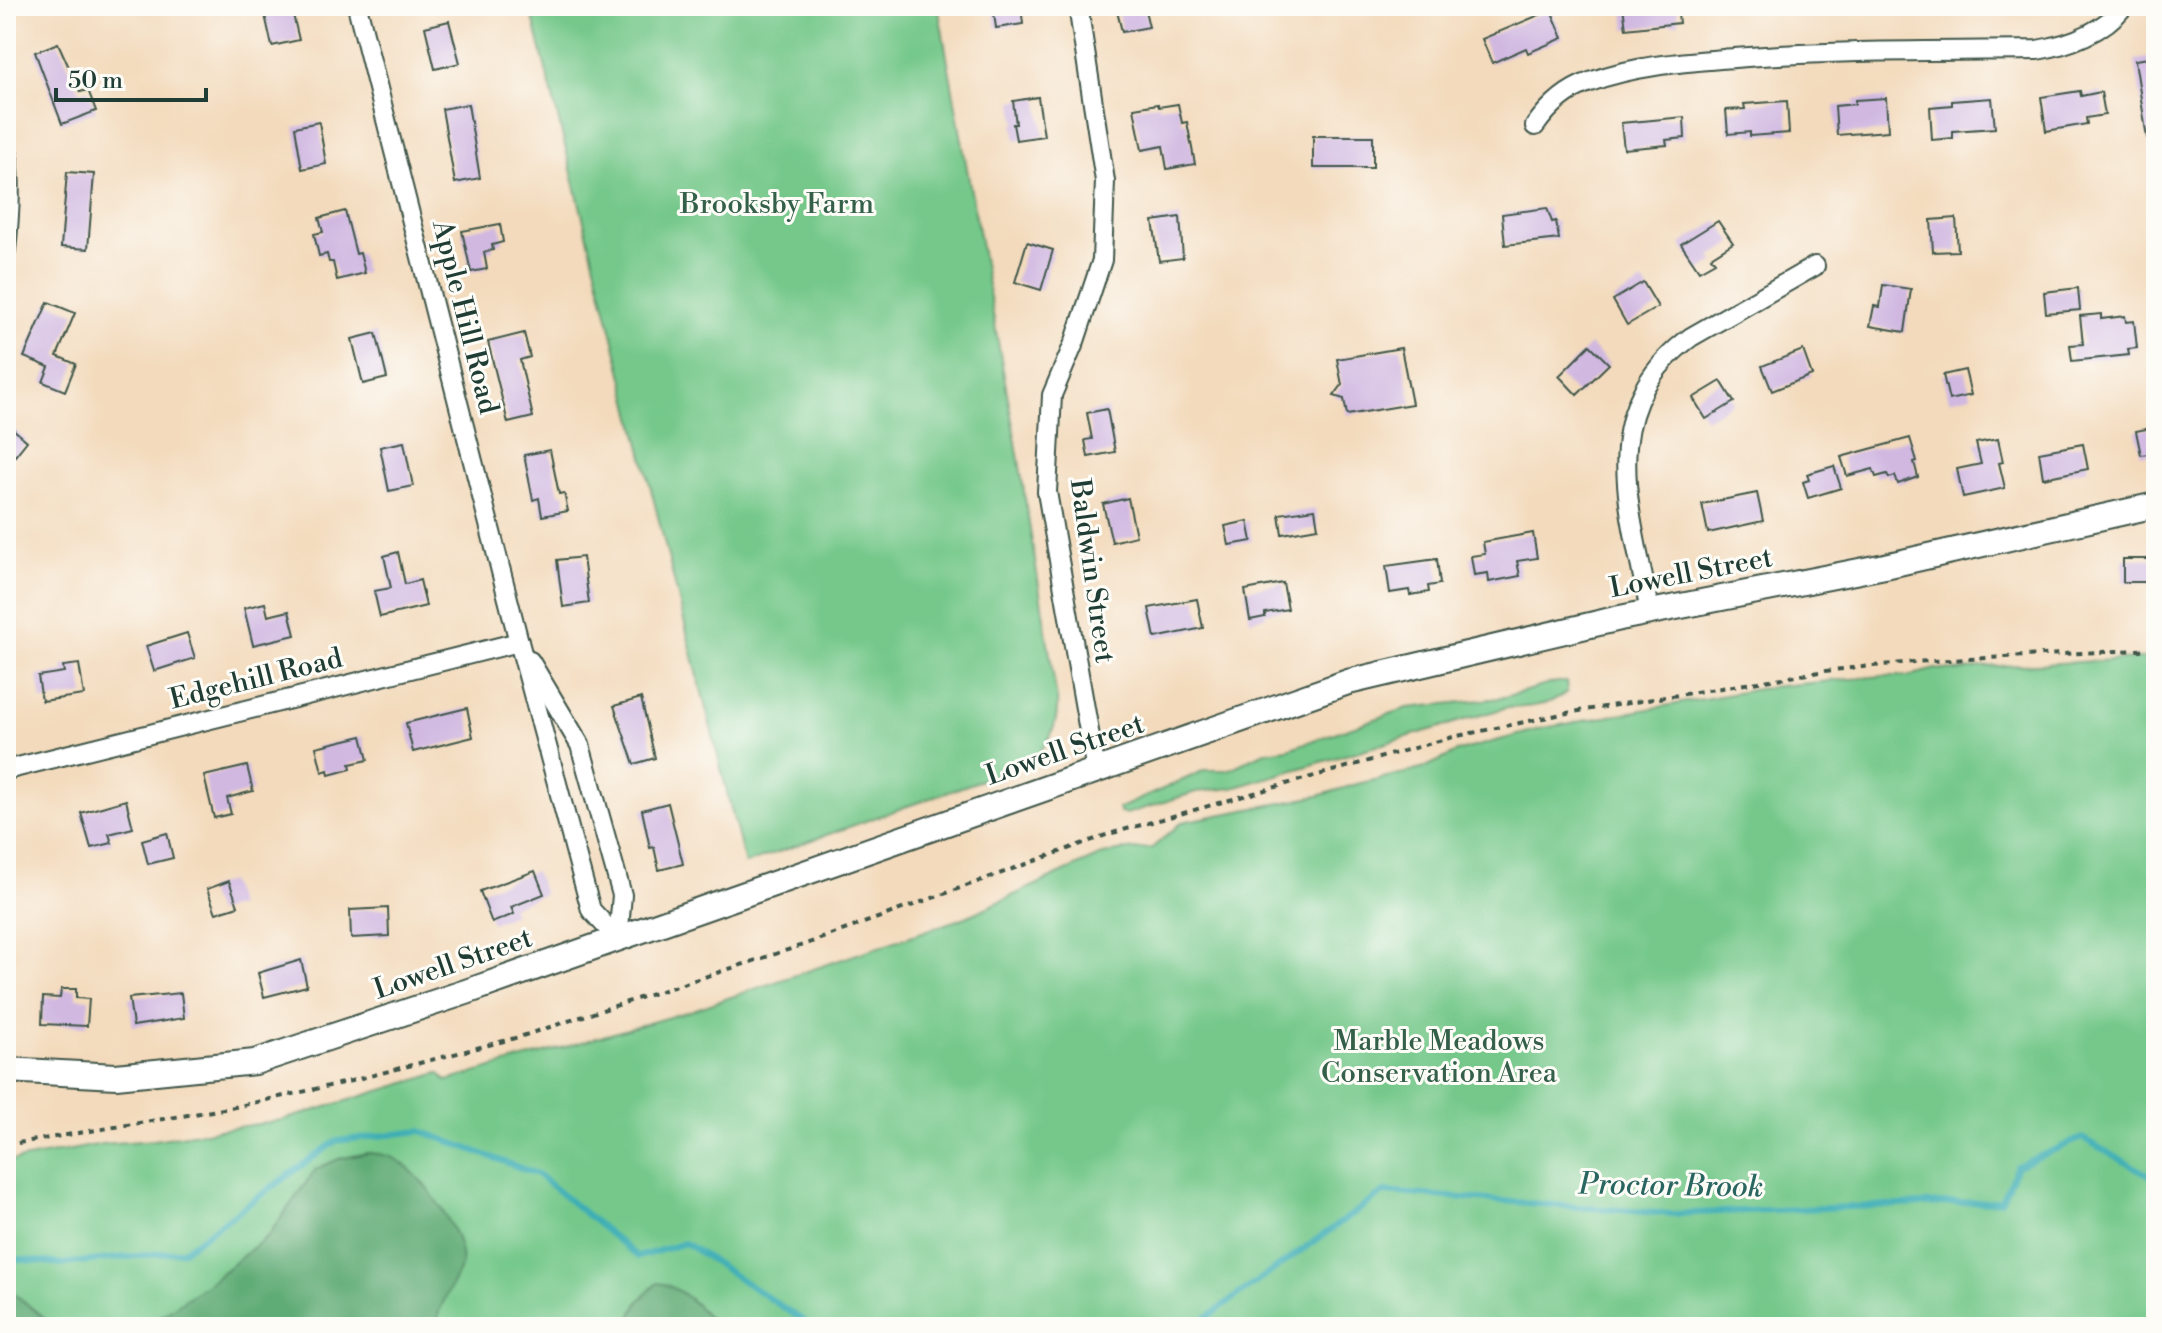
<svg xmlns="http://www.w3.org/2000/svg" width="2162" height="1333" font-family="'Libre Bodoni',serif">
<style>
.green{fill:#75c88a;stroke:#4a825f;stroke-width:2}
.forest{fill:#60ac76;stroke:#407455;stroke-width:2}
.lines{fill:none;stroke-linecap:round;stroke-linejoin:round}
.stream{stroke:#3caeb5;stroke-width:6}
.building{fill:#d0b8e1}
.minor-casing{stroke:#3f5548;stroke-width:22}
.secondary-casing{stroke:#3f5548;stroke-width:28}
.path{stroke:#3f5548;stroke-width:4;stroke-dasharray:6 6;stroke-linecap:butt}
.minor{stroke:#fff;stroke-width:18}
.secondary{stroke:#fff;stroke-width:24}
.labels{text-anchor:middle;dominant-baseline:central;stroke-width:6;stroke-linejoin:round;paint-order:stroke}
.park-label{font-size:28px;fill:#34604a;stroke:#fdfcf7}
.street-label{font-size:28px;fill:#1f3d34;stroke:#fdfcf7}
.water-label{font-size:30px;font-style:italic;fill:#296561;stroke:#fdfcf7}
</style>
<rect width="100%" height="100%" fill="#fdfcf7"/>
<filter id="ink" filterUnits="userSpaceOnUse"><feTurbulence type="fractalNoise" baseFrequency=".0125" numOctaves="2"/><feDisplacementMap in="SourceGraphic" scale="16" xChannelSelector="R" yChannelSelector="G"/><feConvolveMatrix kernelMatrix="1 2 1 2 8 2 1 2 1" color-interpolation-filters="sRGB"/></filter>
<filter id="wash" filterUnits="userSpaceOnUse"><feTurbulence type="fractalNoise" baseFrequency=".006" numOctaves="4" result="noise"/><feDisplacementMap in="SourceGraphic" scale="32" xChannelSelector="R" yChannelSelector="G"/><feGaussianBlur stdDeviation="1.8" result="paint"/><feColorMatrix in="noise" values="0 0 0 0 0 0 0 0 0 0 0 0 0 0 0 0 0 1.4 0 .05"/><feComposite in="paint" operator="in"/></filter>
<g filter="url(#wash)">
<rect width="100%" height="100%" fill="#f3dabc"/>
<g class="green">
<path d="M530 6H938L1018 454 1057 699C1059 727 1048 747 1026 764L745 864Z"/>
<polygon points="2156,658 2156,1327 401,1327 369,1153 339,1159 316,1169 268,1236 209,1283 146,1327 55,1327 6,1287 6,1162 102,1144 154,1140 283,1120 439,1073 447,1081 690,1011 966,917 1097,857 1117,851 1152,848 1182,822 1318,796 1357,784 1422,769 1459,751 1544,728 1769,687 1882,676 1909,676 1935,669 1958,671 1981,667"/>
<path d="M1557 682H1566L1567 692C1547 707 1529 707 1505 708L1233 788 1196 792 1126 814 1120 813 1118 809 1205 770H1228L1265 752 1288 749 1407 708 1501 698Z"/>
</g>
<g class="forest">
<path d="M369 1153C380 1154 390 1155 399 1161 424 1177 466 1236 461 1266L439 1311 437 1327H145L209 1283 268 1236 316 1169 339 1159Z"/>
<path d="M657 1283C678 1284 704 1311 716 1327H626L639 1301Z"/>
<polygon points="6,1287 55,1327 6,1327"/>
</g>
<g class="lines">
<g class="stream">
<polyline points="6,1258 62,1264 183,1251 336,1141 421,1131 537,1174 638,1257 685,1243 813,1327"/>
<polyline points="1189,1327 1197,1324 1384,1192 1671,1214 2001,1201 2017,1166 2082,1138 2156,1179"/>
</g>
</g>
<g id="blocks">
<g class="building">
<polygon points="263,6 291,6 299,40 272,46"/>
<polygon points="993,6 1021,6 1023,24 996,28"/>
<polygon points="1116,6 1144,6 1149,27 1122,32"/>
<polygon points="1623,6 1677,6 1679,23 1626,29"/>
<polygon points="1551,10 1563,38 1528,53 1526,48 1492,63 1482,39"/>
<polygon points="449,21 460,63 435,69 425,27"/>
<polygon points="58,43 80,92 88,90 96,111 62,124 35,52"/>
<polygon points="2156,57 2156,137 2147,138 2135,60"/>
<polygon points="2080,91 2081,96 2101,92 2105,115 2086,118 2087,124 2046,131 2041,97"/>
<polygon points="1038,97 1044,136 1016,140 1013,124 1016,124 1013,101"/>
<polygon points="1886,98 1888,131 1837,135 1835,106 1855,104 1855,100"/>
<polygon points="1992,98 1995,128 1953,131 1953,138 1932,140 1930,107 1952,105 1952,101"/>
<polygon points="1787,101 1789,133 1750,136 1750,132 1728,134 1726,110 1745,109 1744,104"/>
<polygon points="468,104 480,178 455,183 442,109"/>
<polygon points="1158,104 1159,107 1178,104 1182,123 1187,122 1195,164 1167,169 1163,146 1142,150 1134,108"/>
<polygon points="1684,117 1685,138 1666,140 1667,145 1624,149 1621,123"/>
<polygon points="319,122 326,164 302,169 295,127"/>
<rect x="1313" y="136" width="60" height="32"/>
<polygon points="67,172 94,174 88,249 61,247"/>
<polygon points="1547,208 1552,222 1556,221 1559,239 1505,245 1502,214"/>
<polygon points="345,211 356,254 360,253 365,273 337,280 333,262 329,262 327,254 319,256 314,234 323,232 319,218"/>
<polygon points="1180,217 1183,258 1159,261 1153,221"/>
<polygon points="1956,218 1958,251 1933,252 1931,220"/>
<polygon points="1718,221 1733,243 1711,257 1715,262 1699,271 1681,244"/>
<polygon points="500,224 503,242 492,245 493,250 484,252 487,269 471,272 462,231"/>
<polygon points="1027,242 1053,250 1041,290 1015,282"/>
<polygon points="1643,282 1658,307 1627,325 1613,300"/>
<polygon points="1883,285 1911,289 1905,332 1870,326 1874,306 1880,307"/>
<polygon points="2078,288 2080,310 2046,313 2044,292"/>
<polygon points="48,302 75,313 57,356 76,364 65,391 43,382 49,367 24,357"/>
<polygon points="2101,314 2101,319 2125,316 2126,322 2134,321 2137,348 2128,349 2129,355 2072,361 2070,345 2083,344 2080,316"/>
<polygon points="376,333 387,378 363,384 352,339"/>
<polygon points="524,333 530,357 520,360 533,417 508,423 488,342"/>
<polygon points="1590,345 1609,364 1577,395 1559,376"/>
<polygon points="1401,348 1412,404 1347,415 1344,399 1334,396 1342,385 1337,359"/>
<polygon points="1803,350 1812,375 1772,391 1762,366"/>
<polygon points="1965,370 1971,395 1949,400 1943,375"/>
<polygon points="1721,381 1734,402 1706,419 1693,398"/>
<polygon points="1107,409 1115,452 1088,457 1085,440 1092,439 1087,413"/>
<polygon points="6,423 27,441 15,456 6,449"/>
<polygon points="2156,427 2156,453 2141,455 2136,431"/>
<polygon points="1910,438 1917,461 1914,462 1918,477 1898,484 1895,476 1889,478 1887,474 1876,477 1873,469 1847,476 1841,457"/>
<polygon points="1998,439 2003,462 1999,463 2005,488 1963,497 1957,469 1981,464 1976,443"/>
<polygon points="404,442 413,486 389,491 380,447"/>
<polygon points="2083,444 2088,469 2043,478 2039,452"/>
<polygon points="550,450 559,494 564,493 568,511 542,516 539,498 533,500 524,455"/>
<polygon points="1834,466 1841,488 1808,498 1803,482 1809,480 1807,474"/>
<polygon points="1757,493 1763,521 1708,533 1702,504"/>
<polygon points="1128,498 1136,536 1112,542 1103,504"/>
<polygon points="1315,509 1318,528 1282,534 1279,514"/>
<polygon points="1248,521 1252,541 1229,545 1225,526"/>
<polygon points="1533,533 1537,558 1517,561 1520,576 1489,582 1488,573 1474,575 1471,556 1485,554 1483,542"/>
<polygon points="398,552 405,584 420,580 426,606 380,617 374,591 391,588 384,556"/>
<polygon points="583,557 589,603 563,607 557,560"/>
<polygon points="1437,559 1440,584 1428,586 1429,592 1410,595 1409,590 1390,593 1386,566"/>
<rect x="2123" y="559" width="32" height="23"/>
<polygon points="1283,583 1288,609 1265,613 1265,617 1250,620 1245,590"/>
<polygon points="1197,599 1203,628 1155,638 1149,608"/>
<polygon points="265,603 268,616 289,611 295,635 253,645 244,608"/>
<polygon points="187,633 195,658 154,671 146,646"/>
<polygon points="79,664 84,695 42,701 38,676 64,672 63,666"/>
<polygon points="641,698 655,758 634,764 614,706"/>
<polygon points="467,708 473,737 413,752 406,723"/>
<polygon points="362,736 368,760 350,764 351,769 329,775 328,770 322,772 316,747"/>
<polygon points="247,766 253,791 227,798 231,814 214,818 204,776"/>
<polygon points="126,800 133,828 109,834 112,843 91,848 81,813"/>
<polygon points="668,803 683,864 659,870 654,847 650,848 642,810"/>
<polygon points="167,833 173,858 148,864 142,840"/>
<polygon points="535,871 544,894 511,907 514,914 492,923 480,891"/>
<polygon points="229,881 238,906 216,913 207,889"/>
<polygon points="388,908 389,936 351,938 350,910"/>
<polygon points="301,960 307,986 264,997 258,973"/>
<polygon points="61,989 76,989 76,998 89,999 87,1026 42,1024 43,997 60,998"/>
<polygon points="181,993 184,1018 133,1026 129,998"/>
</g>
</g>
</g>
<g filter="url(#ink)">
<use href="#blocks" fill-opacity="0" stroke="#3f5548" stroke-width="2"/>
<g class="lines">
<defs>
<g id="minor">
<polyline points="357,6 519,642 591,910 618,939"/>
<polyline points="1078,6 1105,181 1102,260 1075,341 1052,395 1047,492 1096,771"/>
<path d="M1535 126C1549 106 1566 90 1590 82 1636 65 1686 62 1734 58 1835 50 1936 51 2037 50 2069 45 2103 32 2124 6"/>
<path d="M6 142C12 179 10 213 6 250"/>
<path d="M1650 612C1631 510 1592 410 1691 337L1815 266"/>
<polyline points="530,661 580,745 622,895 618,939"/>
<polyline points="6,770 519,642"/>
</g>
<polyline id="secondary" points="6,1070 116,1076 255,1062 466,992 1348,682 1620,618 1885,566 2156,505"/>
</defs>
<use href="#minor" class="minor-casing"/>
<use href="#secondary" class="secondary-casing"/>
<polyline class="path" points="6,1145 230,1108 347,1082 519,1037 806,944 1109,834 1453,737 1567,713 1832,670 1913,662 2156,649"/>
<use href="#minor" class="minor"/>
<use href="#secondary" class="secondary"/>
</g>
</g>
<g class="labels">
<g class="park-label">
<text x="777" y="204">Brooksby Farm</text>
<text x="1439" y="1041">Marble Meadows<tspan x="1439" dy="32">Conservation Area</tspan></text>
</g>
<g class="street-label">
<text transform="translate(465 317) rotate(76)">Apple Hill Road</text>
<text transform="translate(1092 571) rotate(82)">Baldwin Street</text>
<text transform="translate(1691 573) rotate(-11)">Lowell Street</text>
<text transform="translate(256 679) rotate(-14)">Edgehill Road</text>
<text transform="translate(1065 750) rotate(-19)">Lowell Street</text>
<text transform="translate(453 964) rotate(-19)">Lowell Street</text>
</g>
<g class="water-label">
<text transform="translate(1671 1186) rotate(1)">Proctor Brook</text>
</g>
</g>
<rect width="2162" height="1333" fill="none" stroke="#fdfcf7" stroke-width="32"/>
<path d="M56 88v12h150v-12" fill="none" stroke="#1f3d34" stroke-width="4"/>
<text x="68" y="88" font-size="24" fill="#1f3d34" stroke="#fdfcf7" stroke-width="6" paint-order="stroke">50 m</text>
</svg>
